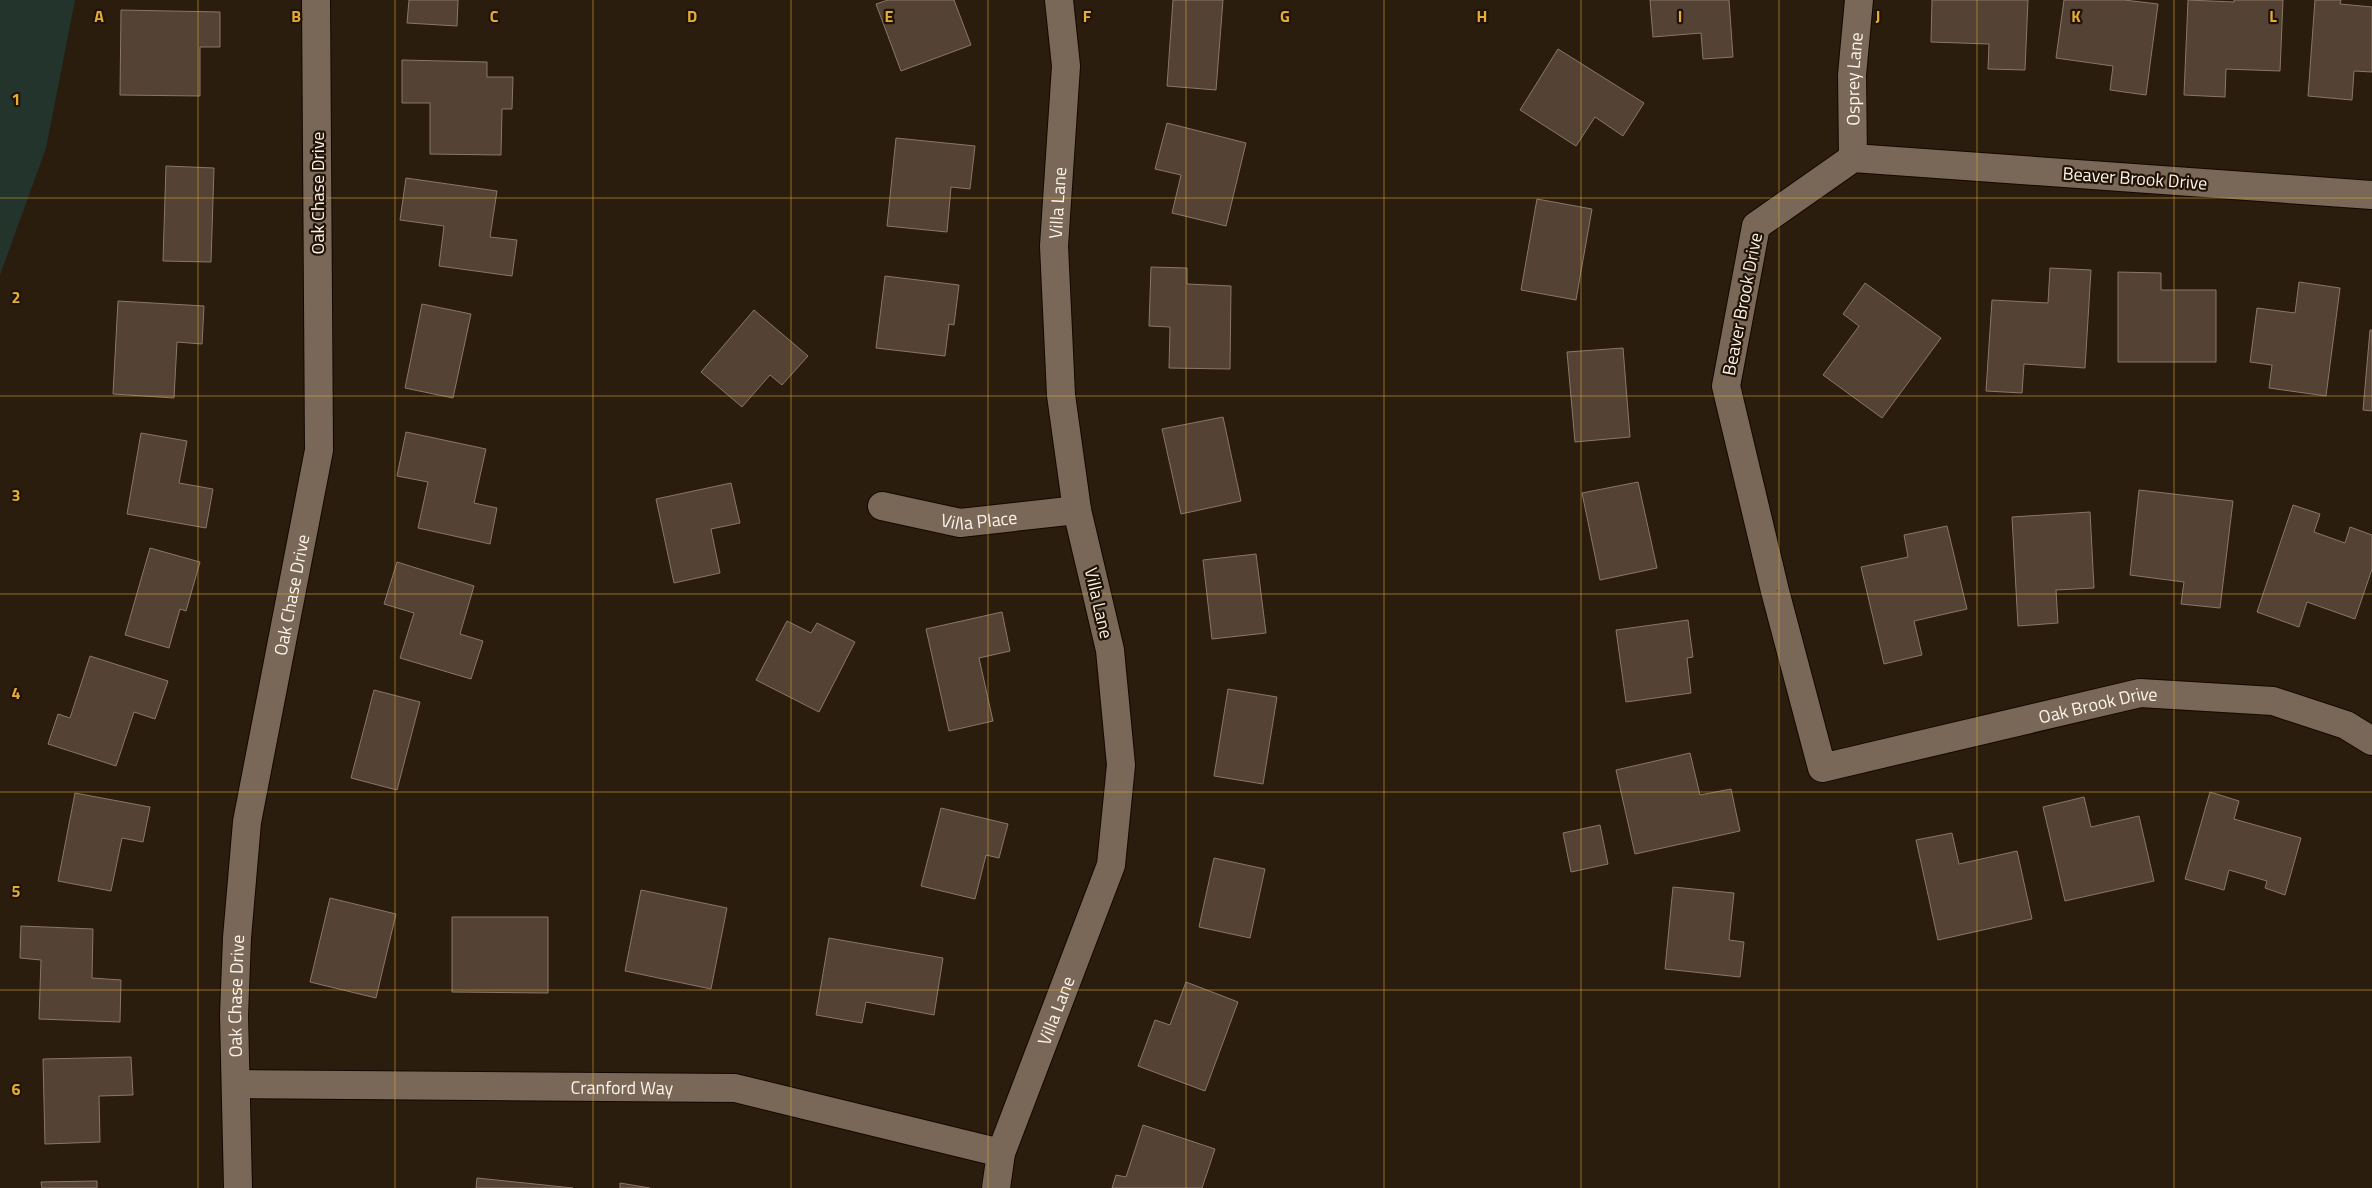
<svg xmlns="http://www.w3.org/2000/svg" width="2372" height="1188" font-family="'Titillium Web',sans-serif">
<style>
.green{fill:#22342b}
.building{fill:#544235;stroke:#8b7668}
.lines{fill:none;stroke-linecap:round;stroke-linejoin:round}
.minor-casing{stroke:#130700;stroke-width:30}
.minor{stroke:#796857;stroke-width:28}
.grid{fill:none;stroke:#e5ad35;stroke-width:1;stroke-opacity:0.55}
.labels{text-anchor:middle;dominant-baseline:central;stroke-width:4.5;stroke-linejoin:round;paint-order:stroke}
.street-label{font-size:18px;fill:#fcf3e9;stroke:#211406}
.grid-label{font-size:16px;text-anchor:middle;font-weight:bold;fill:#e5ad35;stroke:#211406;stroke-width:4.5;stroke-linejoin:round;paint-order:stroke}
</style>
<rect width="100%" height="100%" fill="#2b1d0e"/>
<polygon class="green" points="0,0 75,0 46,148 0,275"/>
<g class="building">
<polygon points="409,0 458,0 457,26 407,23"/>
<polygon points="888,0 954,0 971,45 901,71 876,4"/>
<polygon points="1173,0 1223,0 1216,90 1167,86"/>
<polygon points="1650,0 1729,0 1733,57 1703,59 1701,33 1653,37"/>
<polygon points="1932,0 2028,0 2025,70 1988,69 1989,44 1931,42"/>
<polygon points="2064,0 2124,0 2158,4 2146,95 2110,90 2113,66 2056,58"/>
<polygon points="2188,0 2234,2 2234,0 2283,0 2280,71 2226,69 2225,97 2184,95"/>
<polygon points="2315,0 2341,0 2340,4 2372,7 2372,72 2354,71 2352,100 2308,96"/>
<polygon points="121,10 220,12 220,47 200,47 200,96 120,95"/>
<polygon points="1558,49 1644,103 1623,136 1595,117 1576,146 1520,110"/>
<polygon points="402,60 487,62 487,77 513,77 512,109 502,109 501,155 430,154 430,103 402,103"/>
<polygon points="1167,123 1246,143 1226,226 1172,213 1181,175 1155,169"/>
<polygon points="896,138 975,146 970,189 951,187 947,232 887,226"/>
<polygon points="166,166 214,168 211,262 163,261"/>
<polygon points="406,178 497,191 490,237 517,240 512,276 439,266 444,226 400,220"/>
<polygon points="1537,199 1592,209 1576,300 1521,290"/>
<polygon points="1151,267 1187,268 1187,284 1231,286 1230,369 1169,368 1170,327 1149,326"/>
<polygon points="2050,268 2091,270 2085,368 2024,364 2022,393 1986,391 1992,300 2048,303"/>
<polygon points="2118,272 2161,273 2161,290 2216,290 2216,362 2118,362"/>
<polygon points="885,276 959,285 954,325 949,324 945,356 876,348"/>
<polygon points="2299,282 2340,288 2326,396 2269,388 2272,365 2250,362 2257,308 2295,313"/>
<polygon points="1865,283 1941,338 1882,418 1823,375 1859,326 1843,314"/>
<polygon points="118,301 204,306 202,344 177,342 174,398 113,394"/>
<polygon points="422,304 471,314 453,398 405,388"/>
<polygon points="754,310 808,356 782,385 770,375 742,407 701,372"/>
<polygon points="2370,330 2372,330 2372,411 2363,410"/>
<polygon points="1623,348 1630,437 1575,442 1567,352"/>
<polygon points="1223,417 1241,501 1181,514 1162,429"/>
<polygon points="406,432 486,449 474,503 497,508 490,544 418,528 428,482 397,476"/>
<polygon points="141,433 187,441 179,483 213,489 206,528 127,514"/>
<polygon points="1638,482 1657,568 1600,580 1582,493"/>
<polygon points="731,483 740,523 711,529 720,573 674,583 656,499"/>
<polygon points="2139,490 2233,501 2220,608 2181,604 2184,582 2130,575"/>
<polygon points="2293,505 2320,514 2314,532 2345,543 2350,527 2372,535 2372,569 2355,619 2307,602 2299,627 2257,612"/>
<polygon points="2090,512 2094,588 2056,590 2058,623 2018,626 2012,517"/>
<polygon points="1947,526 1967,609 1914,621 1922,655 1884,664 1861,567 1908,557 1904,535"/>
<polygon points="150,548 200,562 186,611 180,609 169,648 125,635"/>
<polygon points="1256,554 1266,633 1212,639 1203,560"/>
<polygon points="397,562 474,586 460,634 483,641 471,679 400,658 414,613 384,604"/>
<polygon points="1002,612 1010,651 979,658 993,721 949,731 926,629"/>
<polygon points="1688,620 1693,657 1687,658 1691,693 1626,702 1616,630"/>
<polygon points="787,621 811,633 817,623 855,642 819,712 756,680"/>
<polygon points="90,656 168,681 155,719 134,712 116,766 48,744 58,714 70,718"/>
<polygon points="1228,689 1277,697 1263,784 1214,776"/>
<polygon points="374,690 420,702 397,790 351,778"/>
<polygon points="1690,753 1700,795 1731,789 1740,831 1635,854 1616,770"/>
<polygon points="2210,792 2239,801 2234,819 2301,838 2285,895 2265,888 2267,881 2229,870 2224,890 2185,879"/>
<polygon points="75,793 150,807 143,842 122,838 111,891 58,881"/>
<polygon points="2084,797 2091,827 2139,816 2154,881 2065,901 2043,807"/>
<polygon points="941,808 1008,824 999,858 986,855 975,899 921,886"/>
<polygon points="1600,825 1608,864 1571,872 1563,833"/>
<polygon points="1952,833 1959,864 2017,851 2032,919 1938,940 1916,840"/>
<polygon points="1214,858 1265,869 1250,938 1199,927"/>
<polygon points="1673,887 1734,893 1729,940 1744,942 1740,977 1665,969"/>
<polygon points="641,890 727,908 711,989 625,971"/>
<polygon points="330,898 396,914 376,998 310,982"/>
<polygon points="452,917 548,917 548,993 452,992"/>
<polygon points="21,926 93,929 92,978 121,980 120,1022 39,1019 41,960 20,958"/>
<polygon points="829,938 943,958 934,1015 866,1002 862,1023 816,1015"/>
<polygon points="1186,982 1238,1002 1205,1091 1138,1066 1155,1020 1170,1025"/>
<polygon points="131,1057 133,1095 99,1096 100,1142 45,1144 43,1059"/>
<polygon points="1143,1125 1215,1149 1202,1188 1112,1188 1116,1175 1126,1177"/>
<polygon points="477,1178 573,1188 476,1188"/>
<polygon points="97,1181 97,1188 42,1188 41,1182"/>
<polygon points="620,1183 650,1188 620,1188"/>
</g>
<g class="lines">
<defs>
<g id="minor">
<path id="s1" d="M1853 158 1852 75 1859 0"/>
<path id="s2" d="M2372 195 1853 158 1756 226 1726 386 1775 591 1822 768 2140 693 2273 701 2346 725 2372 741"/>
<path id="s3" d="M882 506 960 523 1077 510"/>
<path id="s4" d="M236 1084 735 1088 1001 1153"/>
<path id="s5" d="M238 1188 234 1015 237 938 247 822 319 450 316 0"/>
<path id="s6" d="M996 1188 1001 1153 1111 865 1121 765 1110 650 1077 510 1061 395 1054 246 1066 66 1059 0"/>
</g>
</defs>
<use href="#minor" class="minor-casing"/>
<use href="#minor" class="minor"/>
</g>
<path class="grid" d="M198 0V1188M395 0V1188M593 0V1188M791 0V1188M988 0V1188M1186 0V1188M1384 0V1188M1581 0V1188M1779 0V1188M1977 0V1188M2174 0V1188M0 198H2372M0 396H2372M0 594H2372M0 792H2372M0 990H2372"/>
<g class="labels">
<g class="street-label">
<text stroke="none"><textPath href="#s1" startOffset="79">Osprey Lane</textPath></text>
<text transform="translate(2135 178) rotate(4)">Beaver Brook Drive</text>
<text transform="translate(317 193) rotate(-90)">Oak Chase Drive</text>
<text stroke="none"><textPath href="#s6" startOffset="1012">Villa Lane</textPath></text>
<text transform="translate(1742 304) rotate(-79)">Beaver Brook Drive</text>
<text stroke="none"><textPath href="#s3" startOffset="99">Villa Place</textPath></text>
<text stroke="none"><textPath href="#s5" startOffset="598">Oak Chase Drive</textPath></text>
<text transform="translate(1099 603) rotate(77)">Villa Lane</text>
<text stroke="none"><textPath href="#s2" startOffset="1479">Oak Brook Drive</textPath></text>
<text stroke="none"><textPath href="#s5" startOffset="192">Oak Chase Drive</textPath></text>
<text stroke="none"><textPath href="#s6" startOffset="188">Villa Lane</textPath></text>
<text stroke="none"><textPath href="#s4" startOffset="386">Cranford Way</textPath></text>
</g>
</g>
<g class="grid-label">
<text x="99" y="22">A</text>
<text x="296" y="22">B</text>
<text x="494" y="22">C</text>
<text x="692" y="22">D</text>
<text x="889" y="22">E</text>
<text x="1087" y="22">F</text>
<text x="1285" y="22">G</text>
<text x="1482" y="22">H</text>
<text x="1680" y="22">I</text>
<text x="1878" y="22">J</text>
<text x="2076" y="22">K</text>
<text x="2273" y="22">L</text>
<text x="16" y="105">1</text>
<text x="16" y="303">2</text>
<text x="16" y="501">3</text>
<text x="16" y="699">4</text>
<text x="16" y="897">5</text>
<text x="16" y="1095">6</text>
</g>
</svg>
